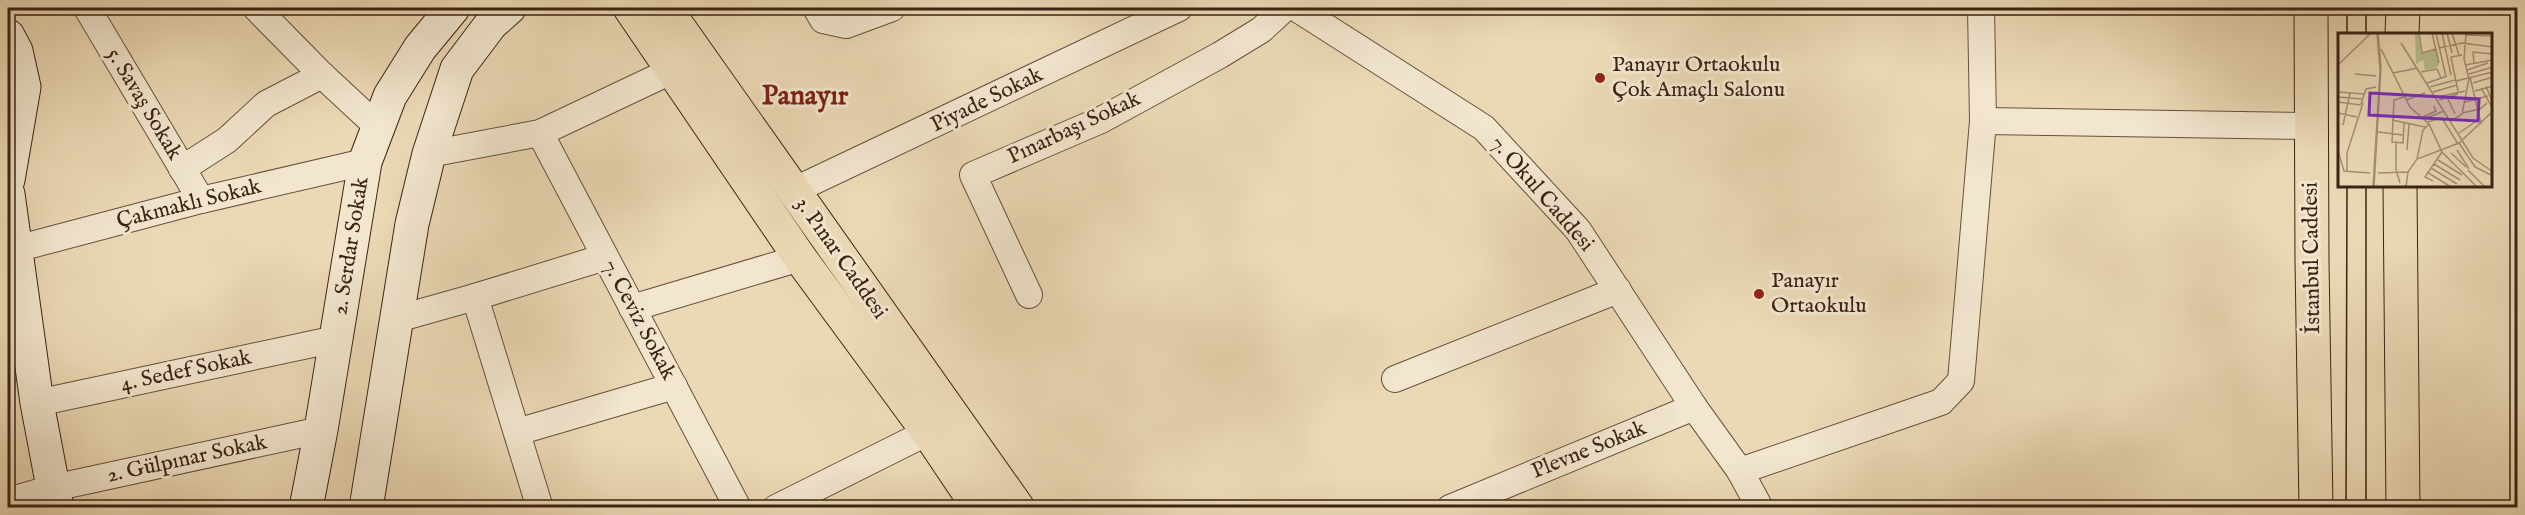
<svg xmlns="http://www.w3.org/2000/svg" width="2525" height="515" font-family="'IM FELL English',serif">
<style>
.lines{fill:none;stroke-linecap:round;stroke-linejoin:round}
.street-casing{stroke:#67503c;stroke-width:28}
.secondary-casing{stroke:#3b2314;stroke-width:35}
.primary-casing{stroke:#3b2314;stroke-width:35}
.highway-casing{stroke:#3b2314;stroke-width:35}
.street{stroke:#f2e6cf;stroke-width:26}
.secondary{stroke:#f2e6cf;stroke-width:33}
.primary{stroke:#ebd9b5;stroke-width:33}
.highway{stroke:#ebd9b5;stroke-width:33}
.tram{stroke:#3b2314;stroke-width:1.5}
.poi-dot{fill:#8f2418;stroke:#f2e6cf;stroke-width:2}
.labels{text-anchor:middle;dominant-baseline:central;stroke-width:6;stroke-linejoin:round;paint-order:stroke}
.poi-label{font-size:22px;fill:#3b2314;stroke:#f2e6cf;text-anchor:start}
.street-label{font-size:22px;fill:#3b2314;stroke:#f2e6cf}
.district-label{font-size:28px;font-weight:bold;fill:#7a1f14;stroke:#f2e6cf}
.inset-road{fill:none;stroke:#a59075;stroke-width:1.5}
.view{fill:#7b2cbf;fill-opacity:0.15;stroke:#7b2cbf;stroke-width:3}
.inset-edge{fill:none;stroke:#3b2314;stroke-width:3}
</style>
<rect width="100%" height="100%" fill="#ebd9b5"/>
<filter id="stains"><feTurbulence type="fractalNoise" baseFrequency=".00333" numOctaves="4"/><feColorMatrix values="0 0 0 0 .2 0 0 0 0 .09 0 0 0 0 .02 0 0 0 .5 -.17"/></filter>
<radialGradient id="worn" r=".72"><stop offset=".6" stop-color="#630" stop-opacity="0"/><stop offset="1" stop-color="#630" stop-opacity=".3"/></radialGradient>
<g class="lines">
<defs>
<g id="street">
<polyline points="87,8 201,200"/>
<polyline points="256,8 322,75 378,127"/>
<polyline points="816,8 823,20 846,25 892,8"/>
<polyline points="1296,8 1484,128 1578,230 1694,407 1740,471 1760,508"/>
<polyline points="1983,121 2310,126"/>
<polyline points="540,133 738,508"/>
<polyline points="429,154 540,133 673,70"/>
<polyline points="182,169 227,140 266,104 322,75"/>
<polyline points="793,191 1179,8"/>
<polyline points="8,251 201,200 365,162"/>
<polyline points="1029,295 973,175 1101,120 1220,55 1261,30 1285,8"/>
<polyline points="475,297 540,508"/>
<polyline points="632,308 800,258"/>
<polyline points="397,319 475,297 605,257"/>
<polyline points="1395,379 1618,290"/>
<polyline points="37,403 336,339"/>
<polyline points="517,432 674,386"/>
<polyline points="1740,471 1941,402 1961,381 1983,121 1981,8"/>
<polyline points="8,501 53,488 321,430"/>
<polyline points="776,508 928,432"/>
<polyline points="1450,508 1694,407"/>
</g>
<g id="secondary">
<polyline points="8,36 16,51 24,87 8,180"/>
<polyline points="8,194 37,403 57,508"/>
<polyline points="306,508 321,430 365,162 390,96 420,48 453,8"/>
<polyline points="366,508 412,224 429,154 457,69 491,24 509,8"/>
</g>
<g id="primary">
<polyline points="630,8 800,258 928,432 979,508"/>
<polyline points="665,8 1018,508"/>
</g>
<g id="highway">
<polyline points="2311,8 2312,261 2316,508"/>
<polyline points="2402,34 2403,8"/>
<polyline points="2400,186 2403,508"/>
</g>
</defs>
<use href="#street" class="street-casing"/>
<use href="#secondary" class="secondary-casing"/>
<use href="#primary" class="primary-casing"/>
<use href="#highway" class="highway-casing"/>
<use href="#street" class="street"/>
<use href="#secondary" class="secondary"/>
<use href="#primary" class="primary"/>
<use href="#highway" class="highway"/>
<g class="tram">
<polyline points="2366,8 2366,34"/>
<polyline points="2347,34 2347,8"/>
<polyline points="2366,186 2366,508"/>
<polyline points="2346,508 2347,186"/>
</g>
</g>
<g class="poi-dot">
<circle cx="1600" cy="78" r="6"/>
<circle cx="1759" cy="294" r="6"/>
</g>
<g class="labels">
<g class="poi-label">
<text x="1612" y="65">Panayır Ortaokulu<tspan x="1612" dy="25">Çok Amaçlı Salonu</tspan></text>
<text x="1771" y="281">Panayır<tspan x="1771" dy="25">Ortaokulu</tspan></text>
</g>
<g class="street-label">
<text transform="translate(987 100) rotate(-26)">Piyade Sokak</text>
<text transform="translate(144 104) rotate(59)">5. Savaş Sokak</text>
<text transform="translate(1074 128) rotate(-25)">Pınarbaşı Sokak</text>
<text transform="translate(1542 194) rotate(49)">7. Okul Caddesi</text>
<text transform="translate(189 204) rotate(-14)">Çakmaklı Sokak</text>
<text transform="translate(351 246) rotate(-81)">2. Serdar Sokak</text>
<text transform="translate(841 258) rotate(55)">3. Pınar Caddesi</text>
<text transform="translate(2312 258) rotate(-91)">İstanbul Caddesi</text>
<text transform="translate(639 320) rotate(62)">7. Ceviz Sokak</text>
<text transform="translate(186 371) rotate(-12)">4. Sedef Sokak</text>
<text transform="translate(1589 450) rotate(-22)">Plevne Sokak</text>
<text transform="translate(187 459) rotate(-12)">2. Gülpınar Sokak</text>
</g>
<g class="district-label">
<text x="805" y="96">Panayır</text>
</g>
</g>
<g transform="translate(2338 33)">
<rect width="154" height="154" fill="#ebd9b5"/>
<path d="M77 0H80L83 21 98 17 101 32 98 35 87 37 85 27 78 31Z" fill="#b6bf8e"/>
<path class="inset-road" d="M81 0 84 20 98 16M94 0 101 30M98 0 108 44M104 0 113 42M109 0 114 20M114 0 121 22M128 2 155 3M63 10 135 125 155 139M101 15 124 10 155 14M43 16 72 74 91 91 85 97 79 126M136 30 135 19 155 21M0 32 33 0M127 32 155 27M129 37 150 30M83 39 99 36 103 45M55 40 80 35M17 41 38 43M131 41 155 34M132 44 143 91M118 48 155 39M89 50 109 43M135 50 155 44M148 53 155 71M92 54 117 47M143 55 155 76M120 58 113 24 124 22M137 58 155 53M0 59 26 61M95 59 119 52M0 64 24 66M66 64 56 67 54 109 65 110 66 90M99 64 127 58M109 64 117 81M68 67 87 60M101 67 120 61M0 69 23 72M127 69 150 63M23 71 28 56 38 54M0 80 19 84M124 80 142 76 149 70M85 84 98 78 96 73M86 86 106 78M54 87 87 94M113 88 124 81 131 46 126 26 128 0M89 89 104 85 120 111M91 91 104 119 139 154M5 92 12 60M40 99 65 102M121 100 140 87M58 110V137L62 150M121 110 137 134 155 143M69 117 71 91M119 117 131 136M0 118 6 138 32 140M113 120 128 134M100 127 124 142M96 131 122 147M93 135 119 151M130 137 147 154M9 138V120L25 70M89 139 113 154M40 140 70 139M95 148 87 144 104 119M35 154 42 38 39 0M36 154 43 34 40 0M68 154 70 139 79 126 121 110 155 78"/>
<path class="view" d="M32 60 141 66 140 88 31 82Z"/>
<rect width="154" height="154" class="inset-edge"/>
</g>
<rect width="2525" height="515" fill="none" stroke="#ebd9b5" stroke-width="30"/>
<rect x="9" y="9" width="2507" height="497" fill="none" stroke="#3b2314" stroke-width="3"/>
<rect x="15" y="15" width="2495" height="485" fill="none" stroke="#3b2314" stroke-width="1.5"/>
<rect width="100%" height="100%" filter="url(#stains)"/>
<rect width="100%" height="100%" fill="url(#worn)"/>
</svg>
